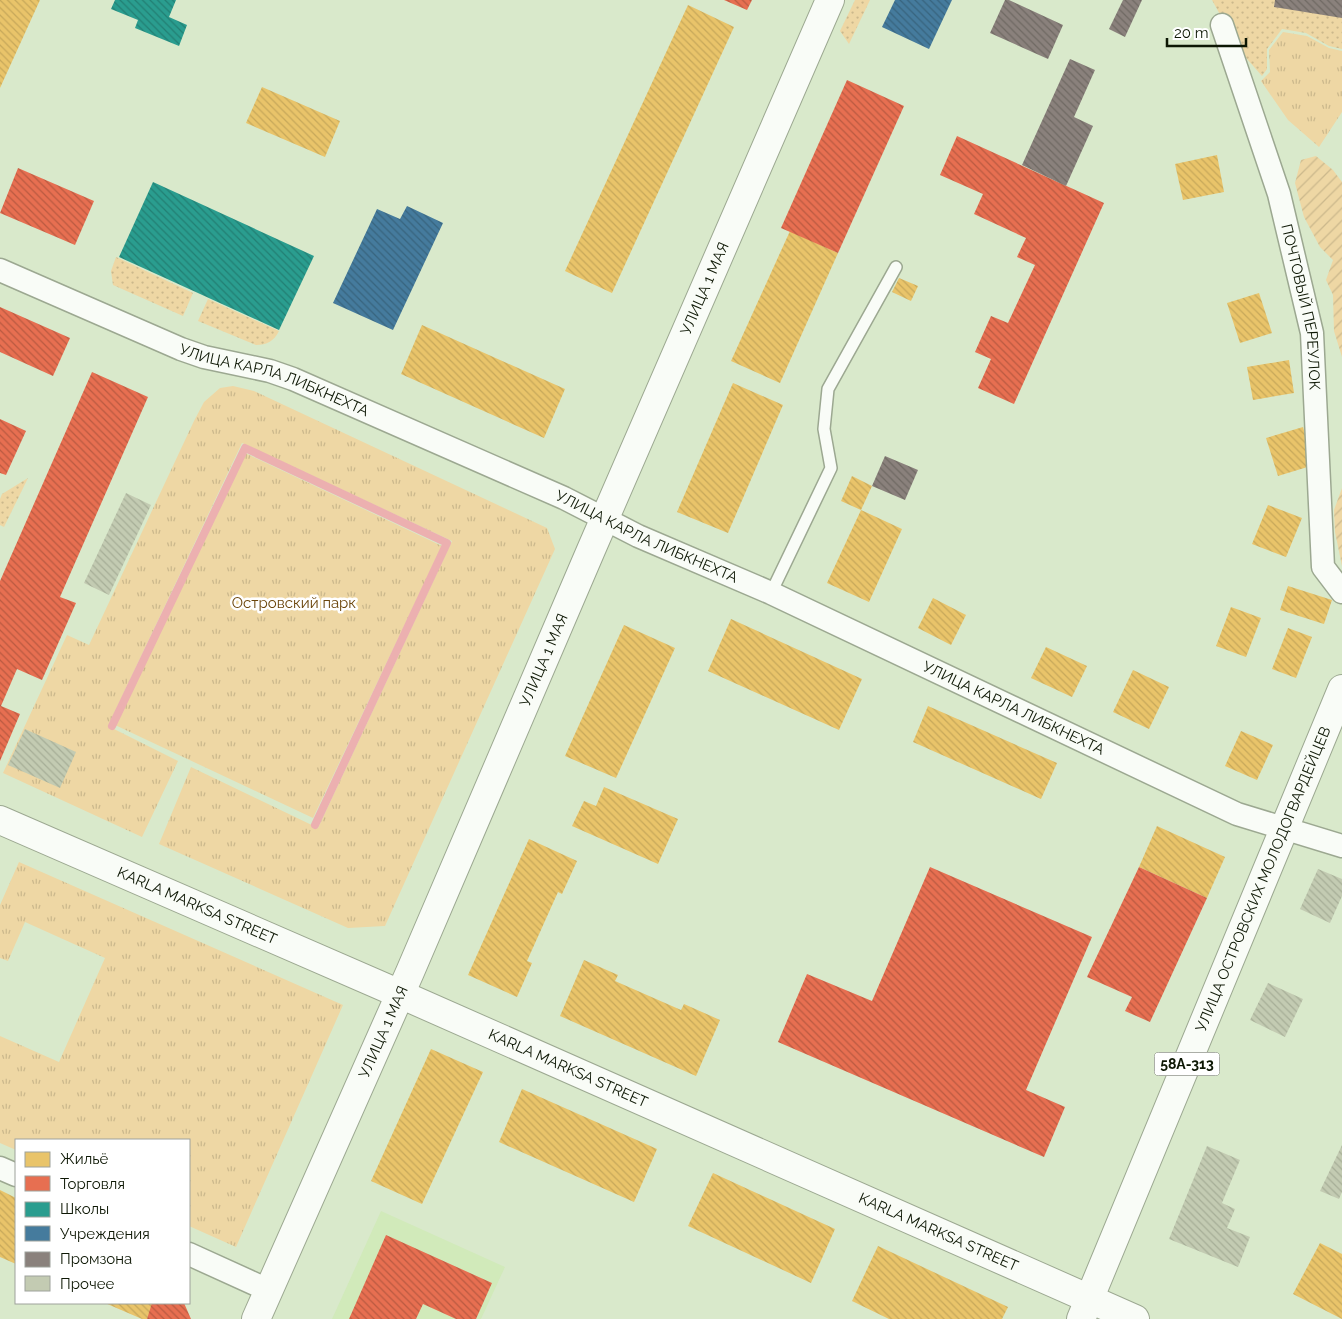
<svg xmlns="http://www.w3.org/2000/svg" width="1342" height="1319" font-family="Raleway,sans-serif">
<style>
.built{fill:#d1eaba}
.grass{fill:url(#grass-dots)}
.park{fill:url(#park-tufts)}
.garden{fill:url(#garden-furrows)}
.homes{fill:url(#homes-back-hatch)}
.shops{fill:url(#shops-back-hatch)}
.schools{fill:url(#schools-back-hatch)}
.public{fill:url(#public-back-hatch)}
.industry{fill:url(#industry-back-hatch)}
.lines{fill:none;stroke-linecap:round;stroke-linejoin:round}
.stream{stroke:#ecb0b0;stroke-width:8}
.building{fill:url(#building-back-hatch)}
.service-casing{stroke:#9ca891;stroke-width:14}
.minor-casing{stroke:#9ca891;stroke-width:25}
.tertiary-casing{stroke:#9ca891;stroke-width:30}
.secondary-casing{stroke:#9ca891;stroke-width:30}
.primary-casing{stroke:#9ca891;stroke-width:30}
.service{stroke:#f9fcf7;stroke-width:11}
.minor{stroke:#f9fcf7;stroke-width:22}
.tertiary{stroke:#f9fcf7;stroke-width:28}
.secondary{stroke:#f9fcf7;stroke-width:28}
.primary{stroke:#f9fcf7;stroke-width:28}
.labels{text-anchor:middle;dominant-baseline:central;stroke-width:5;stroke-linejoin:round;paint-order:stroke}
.shield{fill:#fff;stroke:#565d4f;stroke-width:1}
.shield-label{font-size:14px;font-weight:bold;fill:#0d1704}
.street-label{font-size:15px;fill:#0d1704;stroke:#fff}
.park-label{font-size:15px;fill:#6b450b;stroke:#fff}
</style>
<defs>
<pattern id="grass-dots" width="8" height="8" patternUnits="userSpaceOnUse" patternTransform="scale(1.25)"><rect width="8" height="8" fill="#eed7a4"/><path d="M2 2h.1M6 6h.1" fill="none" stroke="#cbb88c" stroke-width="1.8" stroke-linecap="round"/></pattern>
<pattern id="park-tufts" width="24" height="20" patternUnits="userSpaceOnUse" patternTransform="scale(1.25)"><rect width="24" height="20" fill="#eed7a4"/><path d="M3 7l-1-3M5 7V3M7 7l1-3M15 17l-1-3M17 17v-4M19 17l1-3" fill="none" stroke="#cbb88c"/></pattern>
<pattern id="garden-furrows" width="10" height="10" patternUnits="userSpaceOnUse" patternTransform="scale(1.25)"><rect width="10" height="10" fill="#eed7a4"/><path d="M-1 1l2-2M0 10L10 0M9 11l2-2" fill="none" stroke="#cbb88c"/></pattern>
<pattern id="homes-back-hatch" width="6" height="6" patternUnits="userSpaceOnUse" patternTransform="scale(1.25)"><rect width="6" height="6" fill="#e9c46a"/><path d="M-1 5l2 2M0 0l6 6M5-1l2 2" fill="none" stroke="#c7a85a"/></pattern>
<pattern id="shops-back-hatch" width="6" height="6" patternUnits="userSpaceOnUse" patternTransform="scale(1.25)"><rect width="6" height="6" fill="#e76f51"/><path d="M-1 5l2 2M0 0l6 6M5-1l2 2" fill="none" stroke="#ba5a41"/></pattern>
<pattern id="schools-back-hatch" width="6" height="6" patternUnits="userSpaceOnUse" patternTransform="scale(1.25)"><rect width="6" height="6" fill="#2a9d8f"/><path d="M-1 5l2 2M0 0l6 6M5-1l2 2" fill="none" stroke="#227f73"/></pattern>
<pattern id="public-back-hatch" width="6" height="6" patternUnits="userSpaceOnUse" patternTransform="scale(1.25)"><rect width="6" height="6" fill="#457b9d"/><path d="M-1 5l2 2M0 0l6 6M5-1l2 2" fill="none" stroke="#38647e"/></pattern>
<pattern id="industry-back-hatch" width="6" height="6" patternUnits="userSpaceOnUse" patternTransform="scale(1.25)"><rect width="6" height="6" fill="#8a817c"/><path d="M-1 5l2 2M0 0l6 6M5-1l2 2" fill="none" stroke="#6f6963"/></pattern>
<pattern id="building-back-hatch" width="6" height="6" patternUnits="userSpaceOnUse" patternTransform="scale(1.25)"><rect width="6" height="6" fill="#c3cbb2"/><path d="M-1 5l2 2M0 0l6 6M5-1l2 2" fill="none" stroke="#a6ae97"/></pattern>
</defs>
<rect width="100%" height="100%" fill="#d9e9cb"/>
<polygon class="built" points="381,1211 505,1267 481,1319 332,1319"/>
<g class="grass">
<polygon points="855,0 870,0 849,44 840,31"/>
<polygon points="1212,0 1342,0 1342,49 1329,46 1306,33 1282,29 1267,49 1267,69 1262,76 1240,51"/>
<polygon points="116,257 193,293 183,316 113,285 111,271"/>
<path d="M208 299 279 331C274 341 267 345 256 345L198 321Z"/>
<polygon points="28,478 4,527 0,525 0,499 2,494"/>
</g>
<g class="park">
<polygon points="1283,32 1307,36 1329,48 1342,51 1342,112 1319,147 1288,120 1261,81 1270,72 1269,50"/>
<polygon points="233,386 254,391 547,528 555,549 385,926 348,928 159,844 191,767 318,828 452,541 242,443 108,726 178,761 142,837 3,773 67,635 89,645 194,421 204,402 220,388"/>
<polygon points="243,452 442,546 313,818 115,725"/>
<polygon points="19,862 343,1005 236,1247 189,1226 189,1140 16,1140 16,1150 0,1143 0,1036 59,1062 105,958 25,922 8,961 0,958 0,905"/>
</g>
<g class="garden">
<polygon points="1316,156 1333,170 1342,182 1342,357 1334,331 1333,295 1326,280 1333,260 1320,247 1304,217 1295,183 1301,160"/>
<polygon points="1342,488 1342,566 1335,532 1334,510"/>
</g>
<g class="homes">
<polygon points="0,0 40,0 0,88"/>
<polygon points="688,5 734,27 612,293 565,271"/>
<polygon points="262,87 340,121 325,157 246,123"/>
<polygon points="1217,155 1224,192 1183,200 1175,164"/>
<polygon points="790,231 838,253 780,383 731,361"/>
<polygon points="899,278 918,286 911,301 892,292"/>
<polygon points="1259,293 1272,333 1240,343 1227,303"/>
<polygon points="422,325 565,389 544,438 401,374"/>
<polygon points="1289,360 1294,393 1253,400 1247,367"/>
<polygon points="733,383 783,405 728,533 677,512"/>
<polygon points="1303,427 1314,465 1278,476 1266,438"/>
<polygon points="852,476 872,486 861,510 841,501"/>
<polygon points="1268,505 1302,518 1286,557 1252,544"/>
<polygon points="861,510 902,529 869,602 827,583"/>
<polygon points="1288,586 1332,600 1324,624 1280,610"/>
<polygon points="933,598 966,615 951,645 918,628"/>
<polygon points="1231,607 1261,618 1246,657 1216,646"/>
<polygon points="731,619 862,679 839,730 708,671"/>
<polygon points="624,625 675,648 616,778 565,756"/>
<polygon points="1288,628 1312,637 1296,678 1272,669"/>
<polygon points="1046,647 1087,666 1072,697 1031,678"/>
<polygon points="1133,670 1169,687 1149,729 1113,712"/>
<polygon points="928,706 1057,763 1041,799 913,742"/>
<polygon points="1241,731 1273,745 1257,780 1225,766"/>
<polygon points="604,787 678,819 658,864 572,826 584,801 596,806"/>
<polygon points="1157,826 1225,857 1207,898 1139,867"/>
<polygon points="529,839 577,861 562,894 558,892 527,961 532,963 517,997 468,975"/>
<polygon points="584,960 618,975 615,981 681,1010 684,1004 720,1020 696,1076 560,1016"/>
<polygon points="431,1049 483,1072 422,1204 371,1181"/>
<polygon points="522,1089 657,1149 634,1202 499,1142"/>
<polygon points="713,1173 835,1229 811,1283 688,1226"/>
<polygon points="0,1190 16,1198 16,1264 0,1257"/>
<polygon points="1320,1243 1342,1254 1342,1319 1293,1294"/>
<polygon points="878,1246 1008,1307 1002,1319 889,1319 852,1301"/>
<polygon points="105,1303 154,1303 147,1319 142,1319"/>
</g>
<g class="shops">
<polygon points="724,0 752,0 747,10"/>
<polygon points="847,80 904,106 838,253 781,228"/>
<polygon points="957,136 1104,203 1014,404 978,388 991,359 975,352 991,316 1008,323 1035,265 1017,257 1026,238 974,214 983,194 940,175"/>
<polygon points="18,168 94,201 75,245 0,213"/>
<polygon points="0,307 70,338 53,376 0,352"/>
<polygon points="92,372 148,397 60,597 76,603 42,680 17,669 1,706 20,714 0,761 0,581"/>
<polygon points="0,419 26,431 6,475 0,473"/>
<polygon points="930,867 1092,937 1026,1090 1065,1107 1044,1157 778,1042 807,974 872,1001"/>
<polygon points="1139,867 1207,898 1150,1022 1125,1011 1132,997 1087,977"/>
<polygon points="386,1235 492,1283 476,1319 456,1319 423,1304 416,1319 349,1319"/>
<polygon points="152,1303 184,1303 191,1319 147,1319"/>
</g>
<g class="schools">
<polygon points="115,0 176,0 169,17 187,25 179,46 135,28 138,20 111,9"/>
<polygon points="153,182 314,256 279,330 119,257"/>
</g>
<g class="public">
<polygon points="895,0 952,0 929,49 882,27"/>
<polygon points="407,206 443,223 393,330 333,303 377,209 400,219"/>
</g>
<g class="industry">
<polygon points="1005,0 1009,0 1063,25 1048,59 990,33"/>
<polygon points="1123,0 1142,0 1125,37 1109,29"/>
<polygon points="1275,0 1342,0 1342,18 1274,7"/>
<polygon points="1070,59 1095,70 1074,117 1093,126 1066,186 1022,165"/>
<polygon points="885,456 918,470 905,500 872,486"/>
</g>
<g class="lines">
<polyline class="stream" points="112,726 245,448 447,543 315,825"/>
</g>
<g class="building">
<polygon points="126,493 151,505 109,595 84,583"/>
<polygon points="25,729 76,752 60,788 8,765"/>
<polygon points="1318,869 1342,879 1342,896 1330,923 1300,909"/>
<polygon points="1268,983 1303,999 1285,1037 1250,1020"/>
<polygon points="1342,1145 1342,1192 1339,1199 1320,1191"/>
<polygon points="1207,1146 1240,1160 1222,1203 1235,1209 1227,1228 1250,1237 1238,1267 1169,1239"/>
</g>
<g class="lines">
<defs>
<polyline id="service" points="771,593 831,468 824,429 828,389 896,267"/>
<g id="minor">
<path id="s1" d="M1222 25 1279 194 1312 333 1323 567 1342 592"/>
<path id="s2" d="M0 270 181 349 204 357 270 371 293 379 564 498 638 536 771 593 1237 814 1342 846"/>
<polyline points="0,1168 16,1175"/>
<polyline points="189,1254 268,1290"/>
</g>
<g id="tertiary">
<path id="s3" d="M256 1319 410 972 591 550 830 0"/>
</g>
<g id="secondary">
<path id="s4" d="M0 820 400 994 1135 1319"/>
</g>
<g id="primary">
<path id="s5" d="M1081 1319 1342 689"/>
</g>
</defs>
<use href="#service" class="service-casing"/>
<use href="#minor" class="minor-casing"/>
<use href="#tertiary" class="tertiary-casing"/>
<use href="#secondary" class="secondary-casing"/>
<use href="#primary" class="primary-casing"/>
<use href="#service" class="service"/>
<use href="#minor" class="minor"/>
<use href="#tertiary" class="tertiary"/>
<use href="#secondary" class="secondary"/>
<use href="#primary" class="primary"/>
</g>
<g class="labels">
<rect class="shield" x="1154.5" y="1052.5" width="65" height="23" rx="4"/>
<g class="shield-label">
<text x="1187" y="1064">58А-313</text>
</g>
<g class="street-label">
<text stroke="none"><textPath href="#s3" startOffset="1124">УЛИЦА 1 МАЯ</textPath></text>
<text stroke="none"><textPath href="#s1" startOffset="294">ПОЧТОВЫЙ ПЕРЕУЛОК</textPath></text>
<text stroke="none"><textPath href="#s2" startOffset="296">УЛИЦА КАРЛА ЛИБКНЕХТА</textPath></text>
<text stroke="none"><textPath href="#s2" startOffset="701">УЛИЦА КАРЛА ЛИБКНЕХТА</textPath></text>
<text stroke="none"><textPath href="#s3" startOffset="719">УЛИЦА 1 МАЯ</textPath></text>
<text stroke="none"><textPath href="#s2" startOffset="1106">УЛИЦА КАРЛА ЛИБКНЕХТА</textPath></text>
<text stroke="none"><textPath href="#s5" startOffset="476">УЛИЦА ОСТРОВСКИХ МОЛОДОГВАРДЕЙЦЕВ</textPath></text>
<text stroke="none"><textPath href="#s4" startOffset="215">KARLA MARKSA STREET</textPath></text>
<text stroke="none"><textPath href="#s3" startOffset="314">УЛИЦА 1 МАЯ</textPath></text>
<text stroke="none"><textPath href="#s4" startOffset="620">KARLA MARKSA STREET</textPath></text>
<text stroke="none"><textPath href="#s4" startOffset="1025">KARLA MARKSA STREET</textPath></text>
</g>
<g class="park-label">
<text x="294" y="603">Островский парк</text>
</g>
</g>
<rect x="15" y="1139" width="175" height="165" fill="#ffffff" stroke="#9ea29b"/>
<rect x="25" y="1152" width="25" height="15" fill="#e9c46a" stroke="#9ea29b"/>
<text x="60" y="1164" font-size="15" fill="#0d1704">Жильё</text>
<rect x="25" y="1176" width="25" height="15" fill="#e76f51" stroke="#9ea29b"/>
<text x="60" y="1189" font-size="15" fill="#0d1704">Торговля</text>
<rect x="25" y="1202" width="25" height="15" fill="#2a9d8f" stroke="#9ea29b"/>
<text x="60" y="1214" font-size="15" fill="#0d1704">Школы</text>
<rect x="25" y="1226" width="25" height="15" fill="#457b9d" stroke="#9ea29b"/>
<text x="60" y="1239" font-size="15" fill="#0d1704">Учреждения</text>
<rect x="25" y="1252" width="25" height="15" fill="#8a817c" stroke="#9ea29b"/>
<text x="60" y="1264" font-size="15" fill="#0d1704">Промзона</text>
<rect x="25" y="1276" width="25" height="15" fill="#c3cbb2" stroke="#9ea29b"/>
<text x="60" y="1289" font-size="15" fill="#0d1704">Прочее</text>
<path d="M1167 38v8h79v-8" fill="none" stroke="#0d1704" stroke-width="2.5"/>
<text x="1174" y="38" font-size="15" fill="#0d1704" stroke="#ffffff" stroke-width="4" paint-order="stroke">20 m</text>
</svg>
